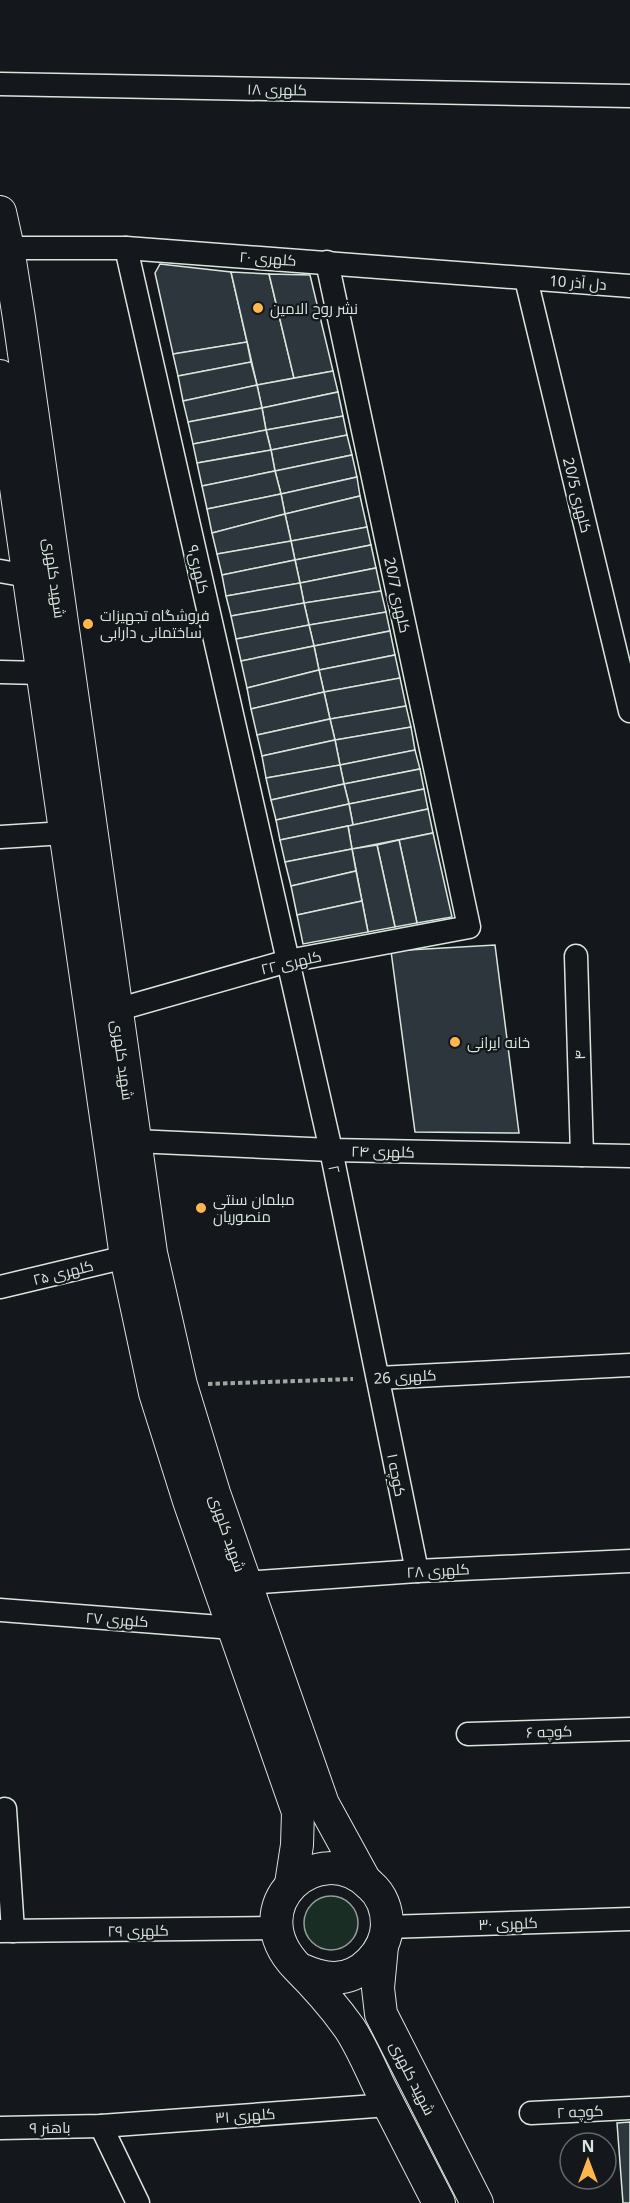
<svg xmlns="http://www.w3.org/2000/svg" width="630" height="2203" font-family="'Noto Sans',Cairo,sans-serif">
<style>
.green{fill:#1a2d24;stroke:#939e99;stroke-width:1.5}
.building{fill:#2c363c;stroke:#d8e6dc;stroke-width:1.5}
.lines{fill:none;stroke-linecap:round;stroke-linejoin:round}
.street-casing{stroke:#d8e6dc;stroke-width:25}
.secondary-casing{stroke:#d8e6dc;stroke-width:34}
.path{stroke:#9da8a2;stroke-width:4;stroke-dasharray:4.5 3;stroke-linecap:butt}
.street{stroke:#14181c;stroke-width:22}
.secondary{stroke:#14181c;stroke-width:32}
.poi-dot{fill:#ffb74d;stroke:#14181c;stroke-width:2}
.labels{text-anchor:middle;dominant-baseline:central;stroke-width:4.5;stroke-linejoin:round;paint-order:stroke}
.street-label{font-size:15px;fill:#d8e6dc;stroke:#14181c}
.poi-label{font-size:15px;fill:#d8e6dc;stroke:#14181c;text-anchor:start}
</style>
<rect width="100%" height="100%" fill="#14181c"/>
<circle class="green" cx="331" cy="1923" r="27"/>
<g class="building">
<polygon points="160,264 231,272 247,342 173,354 155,273"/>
<polygon points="231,272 269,274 294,378 257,385"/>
<polygon points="269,274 310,275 333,371 294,378"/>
<polygon points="247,342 251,362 178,376 173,354"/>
<polygon points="251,362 257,385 183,401 178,376"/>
<polygon points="333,371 338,392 262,408 257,385"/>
<polygon points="257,385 262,408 188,422 183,401"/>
<polygon points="338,392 343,416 266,430 262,408"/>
<polygon points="262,408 266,430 193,444 188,422"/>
<polygon points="343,416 347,435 271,450 266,430"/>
<polygon points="266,430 271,450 197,463 193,444"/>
<polygon points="347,435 352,455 275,471 271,450"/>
<polygon points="271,450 275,471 202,486 197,463"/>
<polygon points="352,455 357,477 281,494 275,471"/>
<polygon points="275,471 281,494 207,509 202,486"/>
<polygon points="357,477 360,496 285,514 281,494"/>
<polygon points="281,494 285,514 212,533 207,509"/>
<polygon points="360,496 367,527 291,541 285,514"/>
<polygon points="285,514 291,541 217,554 212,533"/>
<polygon points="367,527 371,545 295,560 291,541"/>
<polygon points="291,541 295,560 222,575 217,554"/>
<polygon points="371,545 376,568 300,583 295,560"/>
<polygon points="295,560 300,583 226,596 222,575"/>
<polygon points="376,568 381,591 304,603 300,583"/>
<polygon points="300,583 304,603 231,616 226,596"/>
<polygon points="381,591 386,612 309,625 304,603"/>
<polygon points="304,603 309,625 236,639 231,616"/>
<polygon points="386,612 390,631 314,646 309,625"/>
<polygon points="309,625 314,646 241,661 236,639"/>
<polygon points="390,631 395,655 319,670 314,646"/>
<polygon points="314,646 319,670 247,688 241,661"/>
<polygon points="395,655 400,678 324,692 319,670"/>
<polygon points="319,670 324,692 251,709 247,688"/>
<polygon points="400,678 406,706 330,719 324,692"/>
<polygon points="324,692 330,719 257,735 251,709"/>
<polygon points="406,706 411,727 335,740 330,719"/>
<polygon points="330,719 335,740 262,756 257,735"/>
<polygon points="411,727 415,750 340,765 335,740"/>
<polygon points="335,740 340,765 266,778 262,756"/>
<polygon points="415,750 420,769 344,784 340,765"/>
<polygon points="340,765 344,784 271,800 266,778"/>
<polygon points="420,769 424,789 349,804 344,784"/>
<polygon points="344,784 349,804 276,820 271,800"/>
<polygon points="424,789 428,809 353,825 349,804"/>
<polygon points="349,804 353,825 280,840 276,820"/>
<polygon points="428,809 433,833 352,849 348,826"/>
<polygon points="348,826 352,849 285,862 280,840"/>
<polygon points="433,833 452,917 417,923 399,840"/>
<polygon points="399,840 417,923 395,927 377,845"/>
<polygon points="377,845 395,927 368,932 352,849"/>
<polygon points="352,849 356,871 291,886 285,862"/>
<polygon points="356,871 362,901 297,915 291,886"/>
<polygon points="362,901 368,932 303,944 297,915"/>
<polygon points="495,945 519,1133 415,1132 391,951"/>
<polygon points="630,2122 630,2203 623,2203 617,2123"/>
</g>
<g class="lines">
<defs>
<g id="street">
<polyline points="0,84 630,96"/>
<polyline points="8,248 126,248 630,286"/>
<polyline points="126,248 331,1150 417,1571"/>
<polyline points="526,279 630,711"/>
<polyline points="0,571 28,576"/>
<polyline points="0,672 42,673"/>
<polyline points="0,837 65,833"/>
<polyline points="576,956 582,1155"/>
<polyline points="116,1010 288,961 469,927 327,262"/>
<polyline points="135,1141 331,1150 630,1156"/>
<polyline points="0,1287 126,1257"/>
<polyline points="378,1378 630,1365"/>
<polyline points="245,1583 417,1571 630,1561"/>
<polyline points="0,1610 233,1628"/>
<polyline points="468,1734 630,1729"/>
<polyline points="5,1809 13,1931"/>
<polyline points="387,1927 630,1919"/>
<polyline points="0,1931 276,1928"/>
<polyline points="531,2113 630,2108"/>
<polyline points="101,2126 138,2203"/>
<polyline points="0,2128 101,2126 389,2105"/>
</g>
<g id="secondary">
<polyline points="0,212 8,248 19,318 151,1253 181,1385 214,1493 323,1804 363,1877"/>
<polyline points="0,376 126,1257 155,1393 189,1501 298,1812 297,1845 291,1884"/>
<polyline points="382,1946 378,1988 381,2014 477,2203"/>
<path d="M300 1969C311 1974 321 1978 334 1978 361 1978 386 1952 387 1925 387 1910 382 1895 370 1885 319 1835 238 1906 297 1967 315 1985 336 2009 350 2029 361 2046 370 2067 379 2086 399 2125 419 2164 439 2203"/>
</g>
</defs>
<use href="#street" class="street-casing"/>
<use href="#secondary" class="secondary-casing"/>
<polyline class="path" points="208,1384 353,1379"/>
<use href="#street" class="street"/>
<use href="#secondary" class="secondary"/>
</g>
<g class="poi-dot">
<circle cx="258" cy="308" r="6"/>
<circle cx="88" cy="624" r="6"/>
<circle cx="455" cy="1042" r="6"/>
<circle cx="201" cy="1208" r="6"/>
</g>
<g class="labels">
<g class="street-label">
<text transform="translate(277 89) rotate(1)">کلهری ۱۸</text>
<text transform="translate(268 258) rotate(4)">کلهری ۲۰</text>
<text transform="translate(578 282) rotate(4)">دل آذر 10</text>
<text transform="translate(578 495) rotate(76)">کلهری 20/5</text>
<text transform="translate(199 569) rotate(77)">کلهری۹</text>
<text transform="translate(55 578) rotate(82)">شهید کلهری</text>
<text transform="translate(398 595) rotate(78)">کلهری 20/7</text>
<text transform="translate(291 962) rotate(-13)">کلهری ۲۲</text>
<text transform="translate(579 1055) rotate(-92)">۴</text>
<text transform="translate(123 1060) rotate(82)">شهید کلهری</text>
<text transform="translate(383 1151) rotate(1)">کلهری ۲۴</text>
<text transform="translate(335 1169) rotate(78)">۲</text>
<text transform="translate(63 1272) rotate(-14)">کلهری ۲۵</text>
<text transform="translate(405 1376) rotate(-3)">کلهری 26</text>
<text transform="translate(397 1475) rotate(79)">۱ کوچه</text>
<text transform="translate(228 1533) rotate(71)">شهید کلهری</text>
<text transform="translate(438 1570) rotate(-3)">کلهری ۲۸</text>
<text transform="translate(117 1619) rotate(4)">کلهری ۲۷</text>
<text transform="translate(549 1731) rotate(-2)">۶ کوچه</text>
<text transform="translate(508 1923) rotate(-2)">کلهری ۳۰</text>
<text transform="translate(138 1930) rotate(-1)">کلهری ۲۹</text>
<text transform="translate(413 2078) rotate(63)">شهید کلهری</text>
<text transform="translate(580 2111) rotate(-3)">۲ کوچه</text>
<text transform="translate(245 2115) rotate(-4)">کلهری ۳۱</text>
<text transform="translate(50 2127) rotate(-1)">باهنر ۹</text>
</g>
<g class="poi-label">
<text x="270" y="308">نشر روح الامین</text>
<text x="100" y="615">فروشگاه تجهیزات<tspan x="100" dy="17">ساختمانی دارابی</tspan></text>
<text x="467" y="1042">خانه ایرانی</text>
<text x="213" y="1199">مبلمان سنتی<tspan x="213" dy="17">منصوریان</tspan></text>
</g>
</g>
<g transform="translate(588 2161)"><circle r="28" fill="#14181c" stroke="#626a69" stroke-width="1.5"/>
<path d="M0-4.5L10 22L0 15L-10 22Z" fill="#ffb74d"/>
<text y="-9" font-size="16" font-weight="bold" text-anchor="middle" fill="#d8e6dc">N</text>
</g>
</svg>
